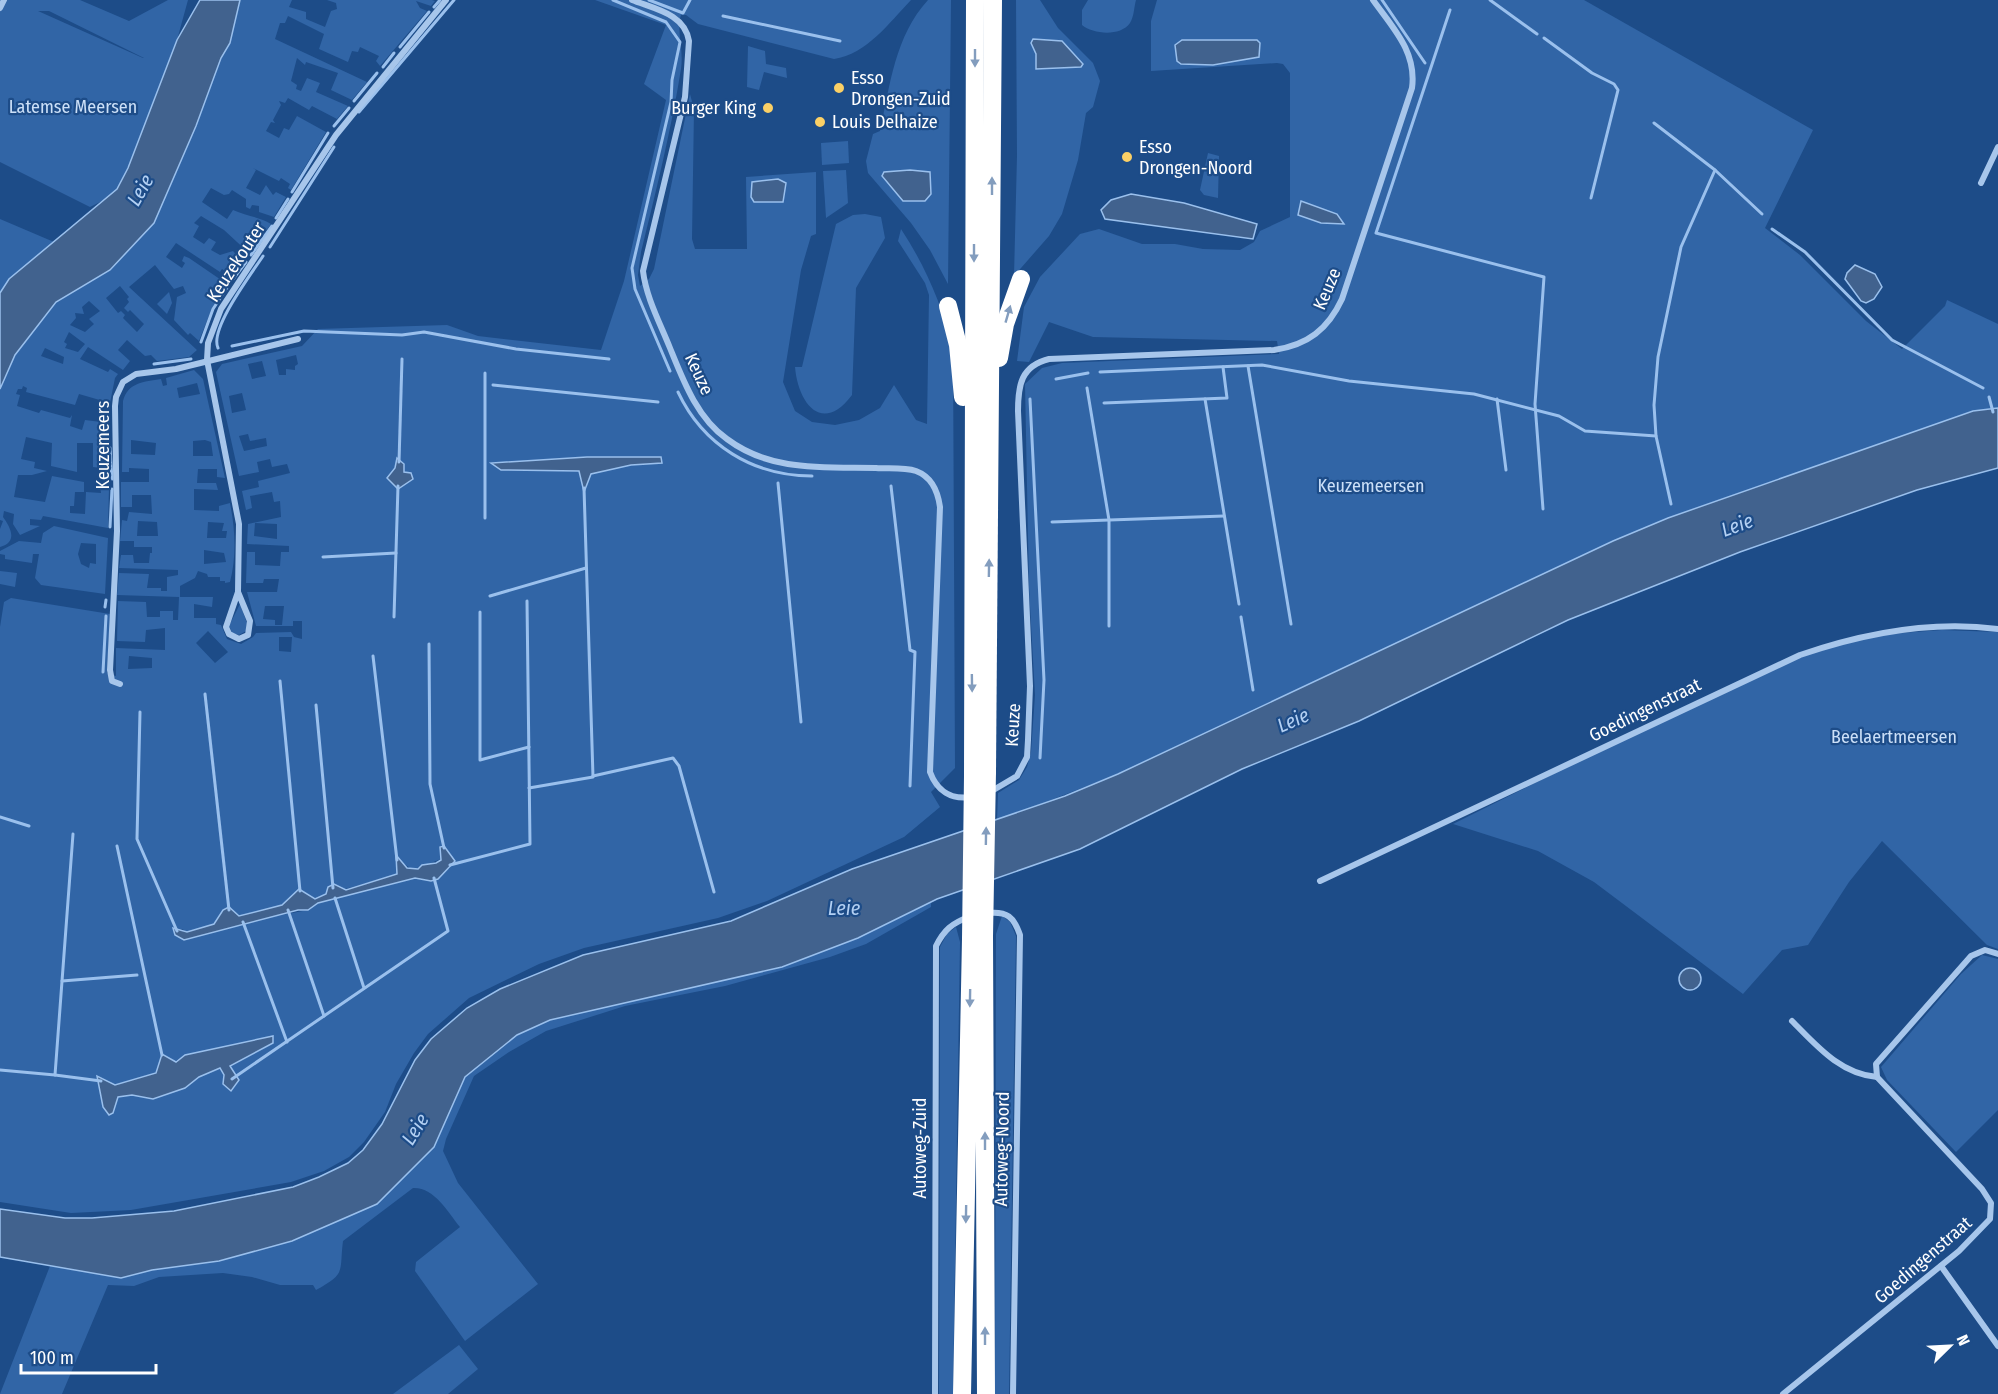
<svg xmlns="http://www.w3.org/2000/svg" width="1998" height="1394" font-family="'Fira Sans Condensed',sans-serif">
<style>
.green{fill:#3165a6;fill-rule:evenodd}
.water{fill:#41628e;stroke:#9ac0ed;stroke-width:1.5}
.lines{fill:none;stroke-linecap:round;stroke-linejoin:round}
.stream{stroke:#9ac0ed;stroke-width:3}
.minor{stroke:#a7c6eb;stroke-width:6}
.motorway{stroke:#fff;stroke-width:18}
.motorway-bridge{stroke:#fff;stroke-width:18}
.oneway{fill:#839dbe}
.poi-dot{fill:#fbd066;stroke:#1d4c88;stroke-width:2}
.labels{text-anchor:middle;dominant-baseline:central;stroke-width:4.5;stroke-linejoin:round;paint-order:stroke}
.poi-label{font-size:18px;fill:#fff;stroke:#1d4c88;text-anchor:start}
.park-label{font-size:18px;fill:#cce0f8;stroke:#1d4c88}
.street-label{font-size:18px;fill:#fff;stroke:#1d4c88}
.water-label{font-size:20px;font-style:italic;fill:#b3d0f3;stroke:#1d4c88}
</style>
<rect width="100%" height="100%" fill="#1d4c88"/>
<g class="green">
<path d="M0 0H80L129 21 168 0H188L177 40 128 168 117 189 106 199 90 207 0 162ZM38 11H49L144 58H143Z"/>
<path d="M240 0H297H292L289 7 306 12V19L325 27 331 11 337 9 336 3 327 0H432L435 1 431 6 416 1 420 8 427 11 380 66 376 61 379 56 360 47 358 52 352 51 348 62 319 49 324 34 288 16 285 23H280L275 39 367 82 352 100 331 90 338 73 306 62 305 65 297 58 291 81 297 85 296 89 301 91 307 78 320 83 316 92 348 106 337 119 312 106 309 110 288 98 285 103 279 101 281 105 273 120 275 123 271 122 266 131 279 138 284 128 289 130 297 116 326 132 291 190 288 188 290 184 281 178 279 181 253 168 256 170 246 188 260 195 266 185 273 195 276 192 286 197 274 217 259 212V206L252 205 250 209 246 207V199L232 190 229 194 224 195 211 188 202 202 227 219 233 210C246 216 260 217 271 224L250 254 224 230 201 216 194 223 199 226 193 237 204 244 209 238 216 242 211 250 220 255 233 251 243 262 233 276 222 269 220 272 176 243 166 257 182 268 185 263 182 261 184 256 189 258 227 284 212 308 199 341 190 333 188 335 174 320 177 297 186 293 183 286 174 289 155 265 129 287 197 350 189 357 157 361 151 355 145 356 127 340 118 350 130 361 123 370 88 347 80 359 108 372 110 369 118 374 115 378 110 403 79 394 75 405 26 392 27 388 23 386 22 389H18L16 394 20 395 17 406 39 413 41 410 70 418 72 415 70 426 82 430 85 420 109 423V469L93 467V443H77V472L51 466 52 443 26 437 21 459 35 462 34 468 47 471 32 475H18L14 497 45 502 52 476 84 482V492H75L74 506H70V513L85 514 86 492 101 493 100 486 109 488 108 528 43 516 41 520 30 519V525L40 526 20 535 13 524 14 514 4 511 3 517C11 528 18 542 0 547V529L3 521 0 520V389L15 355 56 302 110 270 154 223 196 126 221 58 230 43ZM120 286 129 297 127 299 129 302 124 308 128 312 130 310 144 324 137 332 123 318 125 315 121 311 118 313 106 298ZM89 301 100 311 89 319 94 324 85 332 70 325 76 318 75 313 84 314 82 307ZM69 332 85 344 78 352 65 348 67 344 64 342ZM45 348 64 357 63 364 41 356Z"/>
<path d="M595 0H911C889 23 867 54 834 59L698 24 686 15H681C676 30 684 49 681 69 671 131 656 191 641 252L638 275 640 286 649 279 654 269 690 94 694 109 692 239 695 249H747L746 177 816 172V234L811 236 801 270 783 382 795 411 812 422 835 425 859 420 880 408 894 385 916 420 927 424 929 295 925 283 898 241 901 229C926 267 942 305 953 349L955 768 931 792 940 807 904 837 767 901 718 918 584 948 539 964 469 998 428 1034 414 1053 396 1084 385 1112 364 1142 349 1157 324 1171 291 1182 131 1210 71 1213 0 1202V627L4 602 11 598 110 614 107 673 116 676V648L165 650V628L146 630 145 642 117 641 118 601 146 602 147 617H160V611H173V620H178L179 597 117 595 119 573 149 574 147 588H161V591H167V577L178 575V570L119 568 121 555H133L134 563H149L150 553H152V547H134V541H120L122 520 127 521 129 512 152 514 151 495H132V507H121V482H149V469L129 468V472H122L123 401C128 382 144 382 161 379L163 386 167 385 166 378 194 370 203 379 225 478 217 477V469H198L197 483H216L218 490 194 489V510L219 511V506L230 503C235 529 237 555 230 582L225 583V581H220V577H208L207 574 198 571 195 578 180 586V597H213L212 607 194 604V618H216V624L221 625 227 639 241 644 253 637 256 633 291 632 294 637 302 639V621H293V626H256L247 592H277L279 579H264L263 583H246L247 552H255V565L280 566 281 552H289V546L247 544 248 524 281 517 280 501 274 502 272 492 250 496 252 508 246 510 242 491 259 487 258 481 290 473 287 464 272 467 270 459 257 462 259 472 239 476 216 372 222 364 302 346 318 329 447 325 478 336 601 350 624 281 666 100 644 84 666 25ZM296 355 298 364 295 366V370L286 369V375H279L276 360ZM262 361 266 376 252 379 248 364ZM197 383 200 394 179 398 177 388ZM242 393 246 410 232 413 229 396ZM248 434 250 441 266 438 267 446 244 451 239 436ZM131 440 156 443 155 455 131 454ZM205 440 211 442 213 456H193V441ZM587 457H661V463L631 465 591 474 584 491 579 471 492 463ZM138 521 157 522 158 536H137ZM208 522 224 523 222 531H227L226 538H207ZM255 523 277 524V539L254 536ZM204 550 224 553 226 562 204 564ZM265 606H284L282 625H275V620L263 619ZM208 631 228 652 215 663 196 643ZM279 637H292L291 652 279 651ZM129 656 152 658V668L128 669ZM440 847 450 868 442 872 438 879 415 878 317 903 308 910 175 935 182 929 187 932 214 924 223 910 239 916 282 905 303 891 315 899C341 889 369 883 397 874L396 856 401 862 413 870 441 859ZM273 1037V1043L230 1067 233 1074 224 1075 221 1068 199 1077 185 1088 153 1099 132 1095 118 1097 113 1113 101 1096 98 1077 115 1085 156 1073 185 1055Z"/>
<path d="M928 0H951L948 284 930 250 911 223 868 173 866 161 873 134 880 131C890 85 895 36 928 0Z"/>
<polygon points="1016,0 1040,0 1058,28 1093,63 1100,81 1093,107 1086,113 1078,160 1062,214 1049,236 1014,276 1017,156"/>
<path d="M1088 0H1136C1134 7 1134 17 1130 23 1120 37 1093 34 1082 25V10Z"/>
<polygon points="1157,0 1584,0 1813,130 1765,228 1800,255 1866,321 1902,349 1945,306 1947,300 1998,324 1998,408 1973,411 1668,518 1613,541 1118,774 997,821 998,793 1019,780 1027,767 1031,752 1035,695 1029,588 1025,384 1042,368 1062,363 1279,354 1277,341 1093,337 1049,322 1029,362 1017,361 1024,307 1040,277 1080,234 1099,229 1142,244 1175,244 1203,249 1240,250 1254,242 1260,231 1290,217 1290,73 1283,64 1277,63 1151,71 1151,21"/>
<polygon points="748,46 765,51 766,64 786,68 787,78 764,72 759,90 747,87"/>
<polygon points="848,141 849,163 822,165 821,143"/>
<polygon points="1208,153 1219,156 1218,198 1204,195 1200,190"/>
<polygon points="846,170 848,203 826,218 823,171"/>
<path d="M865 214 881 217 885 238 856 288 852 395C822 435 798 403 795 367H802L836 224 853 215Z"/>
<polygon points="0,219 54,242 9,279 0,293"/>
<polygon points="169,292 172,303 167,314 157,304"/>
<path d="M54 526 108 538 105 594 41 585 35 578 39 554H33L32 563 5 559V555L0 554V551L19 541 41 543 43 533ZM81 543 96 544V564L90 563 89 568 81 564 78 554Z"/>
<polygon points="0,571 17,573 15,587 0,584"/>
<polygon points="240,604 247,623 246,631 239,635 232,633 229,626"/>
<polygon points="1942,630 1998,632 1998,949 1987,945 1882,841 1849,882 1808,945 1782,950 1743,994 1594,882 1538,851 1453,824 1591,755 1812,652 1874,635"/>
<path d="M931 902V907L866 944 830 957 725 986 625 1006 546 1031 509 1052 474 1076 446 1139 443 1151 458 1183 538 1284 465 1341 415 1271 416 1262 460 1227C448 1212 434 1187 413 1188L343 1241C339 1272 347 1273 316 1290L313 1285H280L252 1277 223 1273 159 1277 134 1286 108 1285 62 1394H0L50 1266 121 1278 152 1270 219 1261 292 1241 377 1203 434 1147 465 1077 517 1035 550 1020 782 967 858 938Z"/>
<polygon points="1002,916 1010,922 1016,936 1009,1394 995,1394 996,934"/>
<polygon points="956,927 960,942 953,1394 939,1394 940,947 947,934"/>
<polygon points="1982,955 1998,959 1998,1110 1956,1152 1887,1080 1881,1067 1961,974"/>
<polygon points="459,1345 478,1369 448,1394 393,1394"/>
</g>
<g class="water">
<polygon points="200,0 240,0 230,43 221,58 196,126 154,223 110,270 56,302 15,355 0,389 0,293 9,279 117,189 128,168 177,40"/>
<polygon points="1033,39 1062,41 1083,64 1081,67 1036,69 1036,54 1031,43"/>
<polygon points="1182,40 1257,40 1260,43 1259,57 1213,65 1181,64 1177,61 1175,45"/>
<polygon points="910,170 930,172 931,194 925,201 903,201 882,176 884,172"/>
<polygon points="778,179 786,183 783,202 754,202 751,197 752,182"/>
<polygon points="1131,194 1184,203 1257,224 1253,239 1105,219 1101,210 1111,200"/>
<polygon points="1301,201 1337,214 1344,224 1321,223 1298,215"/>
<polygon points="1855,265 1875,274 1882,287 1874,299 1866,303 1861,301 1845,279 1847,273"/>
<polygon points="1998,408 1998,468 1917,490 1740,552 1568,620 1359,721 1242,769 1080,849 937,899 858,938 782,967 550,1020 517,1035 465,1077 434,1147 377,1204 292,1241 219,1261 152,1270 121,1278 0,1257 0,1209 65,1218 92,1218 174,1211 293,1187 319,1177 348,1163 363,1150 382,1124 415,1060 431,1039 467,1008 500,989 583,955 731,921 852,869 1065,796 1118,774 1613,541 1668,518 1973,411"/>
<polygon points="587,457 661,457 662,463 631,465 591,474 584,492 579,471 501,470 491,463"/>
<polygon points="397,458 404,464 404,472 411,473 413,479 398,489 387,478 395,468"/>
<polygon points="444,846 455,861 438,879 431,881 415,878 318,903 308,910 298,910 184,940 175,935 173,928 187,932 214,924 223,910 229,907 239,916 282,905 299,889 315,899 326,894 328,887 334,884 346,890 397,874 396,855 407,868 418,869 422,865 436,863 441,860 440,847"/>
<circle cx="1690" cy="979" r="11"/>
<polygon points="273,1036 273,1043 230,1066 239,1080 231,1091 223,1084 224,1075 220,1068 199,1077 185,1088 153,1099 132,1095 118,1097 113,1113 109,1115 103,1107 97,1076 115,1085 156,1073 162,1054 176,1062 185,1055"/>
</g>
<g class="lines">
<g class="stream">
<polyline points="613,0 666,22 680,42 672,80 671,102 632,268 635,289 670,371"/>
<polyline points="649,0 683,13 690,0"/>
<polyline points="1382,0 1425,63"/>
<polyline points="1490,0 1537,34"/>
<polyline points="434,7 440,0"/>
<polyline points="1450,10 1376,233 1544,277 1535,404 1543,509"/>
<polyline points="723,16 840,41"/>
<polyline points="1544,38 1592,73 1614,84 1618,90 1591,198"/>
<polyline points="400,47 429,12"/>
<polyline points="383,67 394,53"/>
<polyline points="354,101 377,73"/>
<polyline points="359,112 454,0"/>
<polyline points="1654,123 1715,170 1681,247 1658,357 1654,405 1656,436"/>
<polyline points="334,126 349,108"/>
<polyline points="1715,170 1762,214"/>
<polyline points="292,192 328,133"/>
<polyline points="276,218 288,199"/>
<polyline points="1772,229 1805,252 1892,340 1983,388"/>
<polyline points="270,247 334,147"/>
<polyline points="251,255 272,226"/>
<polyline points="233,279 246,262"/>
<polyline points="201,342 213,309 228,286"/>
<polyline points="232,346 304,331 402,335 424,332 516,349 609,359"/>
<path d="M218 348C209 329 252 273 263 256"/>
<polyline points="154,364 191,359"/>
<polyline points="1248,366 1291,624"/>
<polyline points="1100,372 1262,365 1349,381 1474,394 1559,416 1585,431 1656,436 1671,504"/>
<polyline points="485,373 485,518"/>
<polyline points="1056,379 1088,373"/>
<polyline points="493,385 658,402"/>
<polyline points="1087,388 1109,520 1109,626"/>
<path d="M678 392C703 445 753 476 812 476"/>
<polyline points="1989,397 1993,412"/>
<polyline points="1030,399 1044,680 1040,758"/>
<polyline points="1205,399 1239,604"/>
<polyline points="1497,399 1506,470"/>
<polyline points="1104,403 1227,398 1223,367"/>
<polyline points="110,448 112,479"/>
<polyline points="399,462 402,359"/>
<polyline points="778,483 801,722"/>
<polyline points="891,486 910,650 915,652 910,786"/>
<polyline points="1052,522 1224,516"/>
<polyline points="110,527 112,489"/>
<polyline points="323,557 396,553"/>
<polyline points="490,596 586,568"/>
<polyline points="105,607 106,600"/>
<polyline points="480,612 480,760 529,747"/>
<polyline points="394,617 398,486"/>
<polyline points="1241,617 1253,690"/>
<polyline points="429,644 430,784 444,848"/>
<polyline points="373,656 397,860"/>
<polyline points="103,672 106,616"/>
<polyline points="280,681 300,891"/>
<polyline points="205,694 229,910"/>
<polyline points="316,705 333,888"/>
<polyline points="140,712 137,839 177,931"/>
<polyline points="593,776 673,758 679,766 714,892"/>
<polyline points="529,788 593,777 584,488"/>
<polyline points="0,817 29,826"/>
<polyline points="117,846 162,1055"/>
<polyline points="450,865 530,844 527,601"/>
<polyline points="335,898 364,988"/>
<polyline points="288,910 324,1016"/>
<polyline points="243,922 287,1042"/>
<polyline points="62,981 137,975"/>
<polyline points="0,1070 55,1075 73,834"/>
<polyline points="55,1075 101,1081"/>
<polyline points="232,1079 448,931 434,878"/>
</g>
<g class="minor">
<path d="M632 0C655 9 685 14 689 41L685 97 643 271C646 297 660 323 670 348 683 380 697 418 727 439 771 472 823 467 876 468 888 469 904 467 916 471 932 477 938 492 940 507L930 772C937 791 951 800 971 797"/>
<polyline points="0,8 4,0"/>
<polyline points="1981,183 1998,147"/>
<polyline points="238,592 250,621 248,635 239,639 229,634 226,627 238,592 239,524 207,360 208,343 221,309 336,135 446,0"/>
<polyline points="120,684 112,681 110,670 117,531 115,406 116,397 123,382 136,374 176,369 298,339"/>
<path d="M990 792 1017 776 1027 757 1028 740 1030 686 1018 411C1018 385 1021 366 1049 359L1274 350C1308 345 1328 329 1342 299L1412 88C1417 52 1393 28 1373 0"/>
<path d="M1320 881 1800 655C1864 633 1930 620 1998 629"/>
<path d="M988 913C1007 911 1014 917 1020 935L1013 1394"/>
<path d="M1792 1021C1816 1045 1840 1074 1877 1077"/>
<polyline points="1941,1266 1998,1346"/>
<path d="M935 1394 936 946C944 930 952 923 969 917"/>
<polyline points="1783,1394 1959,1251 1990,1219 1991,1203 1982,1189 1877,1077 1876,1064 1971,956 1985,950 1998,954"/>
</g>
<g class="motorway">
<polyline points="948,306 958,345 963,397"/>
<polyline points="999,358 1005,324 1021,279"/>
<polyline points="987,772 993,0"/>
<polyline points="973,776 975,0"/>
<polyline points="984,936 986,1394"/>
<polyline points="962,1394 971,939"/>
</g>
<g class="motorway-bridge">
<polyline points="984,936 987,772"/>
<polyline points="971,939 973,776"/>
</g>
</g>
<defs><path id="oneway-solid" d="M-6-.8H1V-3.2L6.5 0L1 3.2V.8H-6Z" transform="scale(1.5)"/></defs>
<g class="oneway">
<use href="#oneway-solid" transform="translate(975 58) rotate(90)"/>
<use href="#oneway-solid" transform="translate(992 186) rotate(-90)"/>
<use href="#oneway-solid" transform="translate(974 253) rotate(90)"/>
<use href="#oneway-solid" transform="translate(1008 314) rotate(-74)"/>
<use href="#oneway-solid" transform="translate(989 568) rotate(-89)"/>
<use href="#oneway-solid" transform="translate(972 683) rotate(89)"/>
<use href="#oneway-solid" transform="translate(986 836) rotate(-89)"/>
<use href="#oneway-solid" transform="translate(970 998) rotate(91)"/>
<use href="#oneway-solid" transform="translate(985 1141) rotate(-90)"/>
<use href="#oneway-solid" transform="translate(966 1214) rotate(91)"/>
<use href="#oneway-solid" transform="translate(985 1336) rotate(-90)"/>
</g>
<g class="poi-dot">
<circle cx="839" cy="88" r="6"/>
<circle cx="768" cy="108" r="6"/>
<circle cx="820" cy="122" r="6"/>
<circle cx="1127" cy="157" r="6"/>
</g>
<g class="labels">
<g class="poi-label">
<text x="851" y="78">Esso<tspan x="851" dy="21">Drongen-Zuid</tspan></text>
<text x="756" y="108" text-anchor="end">Burger King</text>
<text x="832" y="122">Louis Delhaize</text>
<text x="1139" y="147">Esso<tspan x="1139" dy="21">Drongen-Noord</tspan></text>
</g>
<g class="park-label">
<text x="73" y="107">Latemse Meersen</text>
<text x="1371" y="486">Keuzemeersen</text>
<text x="1894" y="737">Beelaertmeersen</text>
</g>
<g class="street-label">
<text transform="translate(236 262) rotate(-57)">Keuzekouter</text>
<text transform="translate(1327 289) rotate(-67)">Keuze</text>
<text transform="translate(699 374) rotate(65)">Keuze</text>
<text transform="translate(103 445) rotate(-90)">Keuzemeers</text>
<text transform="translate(1645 710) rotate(-26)">Goedingenstraat</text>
<text transform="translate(1013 725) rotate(-87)">Keuze</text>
<text transform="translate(920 1148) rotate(-90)">Autoweg-Zuid</text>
<text transform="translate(1002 1149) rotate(-89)">Autoweg-Noord</text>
<text transform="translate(1923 1260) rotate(-41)">Goedingenstraat</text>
</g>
<g class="water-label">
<text transform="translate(140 190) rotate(-60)">Leie</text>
<text transform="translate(1737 525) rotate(-20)">Leie</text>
<text transform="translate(1293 720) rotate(-24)">Leie</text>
<text x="844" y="908">Leie</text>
<text transform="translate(415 1129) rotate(-58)">Leie</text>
</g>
</g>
<g transform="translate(1950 1346) rotate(66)" stroke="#1d4c88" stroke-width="4.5" paint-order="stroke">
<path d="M0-4.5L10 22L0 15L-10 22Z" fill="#ffffff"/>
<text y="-9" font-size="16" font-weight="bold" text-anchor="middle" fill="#ffffff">N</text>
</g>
<path d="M21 1364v9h135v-9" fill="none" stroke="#ffffff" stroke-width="3"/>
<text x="30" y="1364" font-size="18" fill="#ffffff" stroke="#1d4c88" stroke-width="4.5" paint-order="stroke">100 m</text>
</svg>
